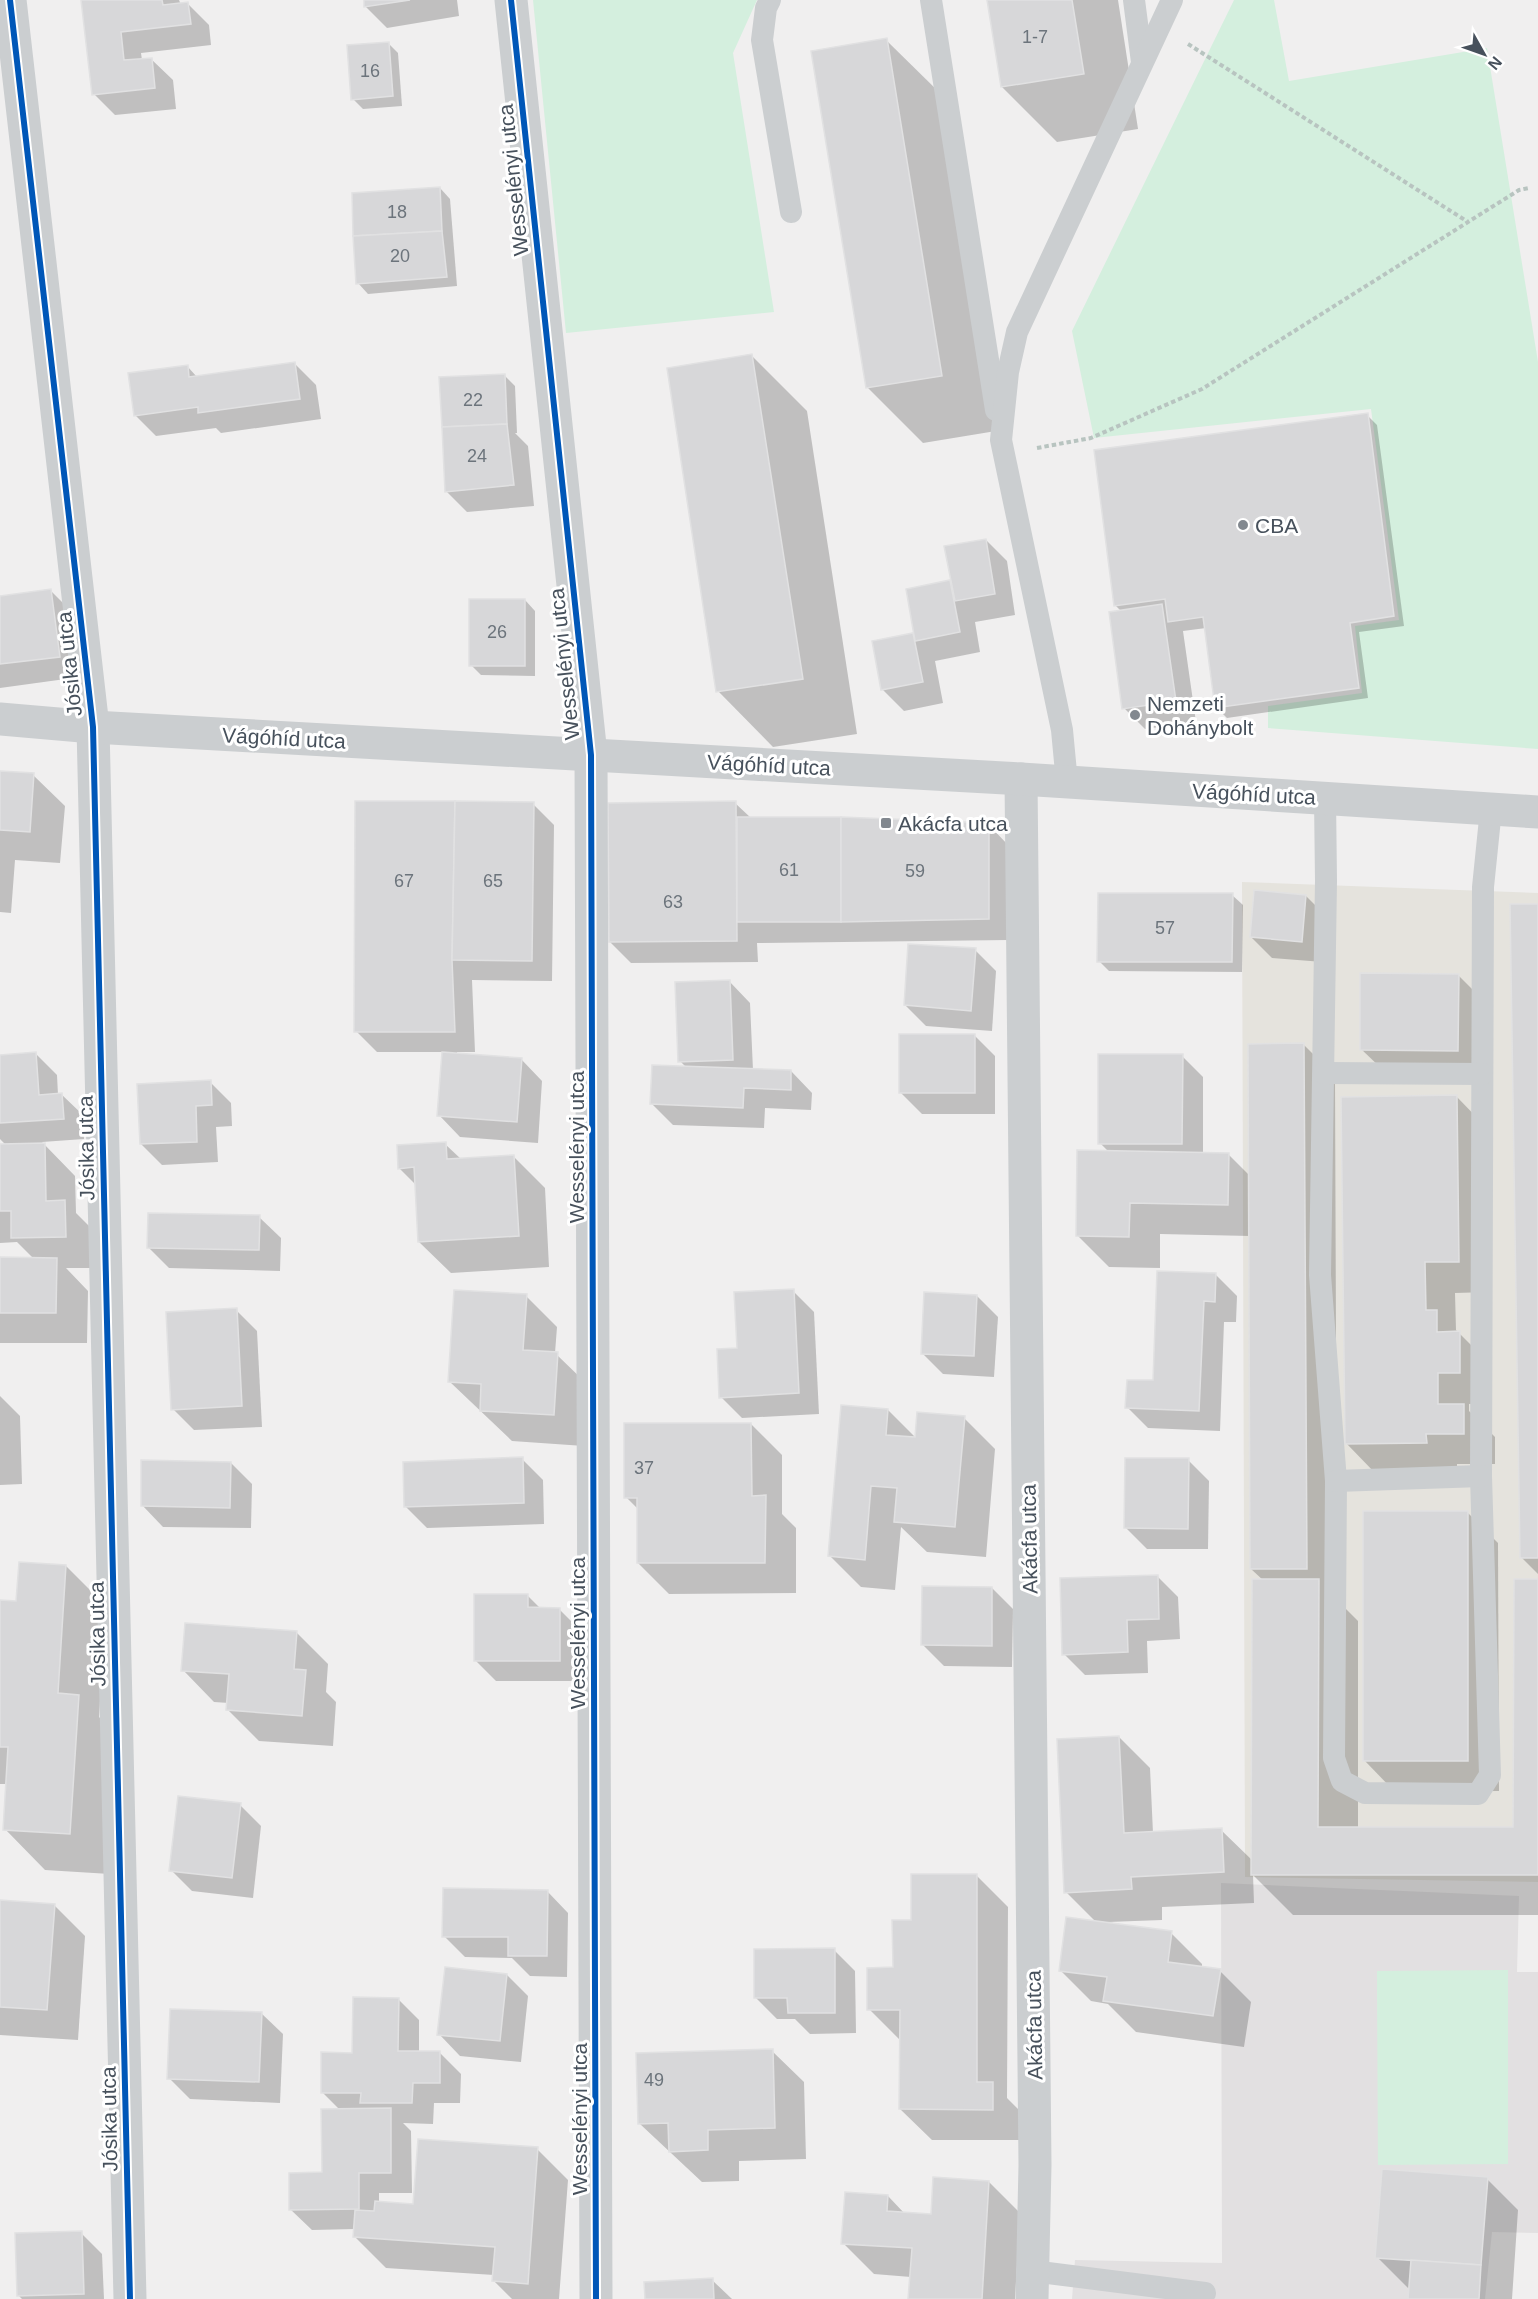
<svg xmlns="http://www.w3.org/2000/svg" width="1538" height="2299" font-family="Helvetica,sans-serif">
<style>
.commercial{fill:#e5e3dd}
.education{fill:#e2e0e1}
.green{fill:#d4efde}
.shadow{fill:#0003}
.building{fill:#d7d7d9;stroke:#e1e1e2;stroke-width:1.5}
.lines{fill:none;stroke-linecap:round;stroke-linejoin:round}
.path{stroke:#b8c4c0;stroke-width:4;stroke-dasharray:4.5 3;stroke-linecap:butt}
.service{stroke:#cbced0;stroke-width:22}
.minor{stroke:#cbced0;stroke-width:33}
.tertiary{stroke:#cbced0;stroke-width:33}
.cycleway-casing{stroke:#fff;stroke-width:10}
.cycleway{stroke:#0057b8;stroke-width:6}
.poi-dot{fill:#82888f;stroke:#fff;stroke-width:2}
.labels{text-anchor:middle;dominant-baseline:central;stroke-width:6;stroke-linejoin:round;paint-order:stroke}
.number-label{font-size:18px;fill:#6c747c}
.street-label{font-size:21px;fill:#47515c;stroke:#fff}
.poi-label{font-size:21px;fill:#47515c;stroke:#fff;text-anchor:start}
</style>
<rect width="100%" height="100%" fill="#f0efef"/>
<polygon class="commercial" points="1242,882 1538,893 1538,1882 1245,1877"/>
<polygon class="education" points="1221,1883 1519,1896 1517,1972 1538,1972 1538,2233 1492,2232 1485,2299 1072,2299 1075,2260 1222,2263"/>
<g class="green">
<polygon points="533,0 757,0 733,53 774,312 566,333"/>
<polygon points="1234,0 1274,0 1289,81 1487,48 1538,362 1538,749 1268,728 1268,706 1362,693 1355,626 1399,620 1371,409 1094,438 1072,331"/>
<polygon points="1508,1970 1508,2164 1378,2165 1377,1971"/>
</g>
<g class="shadow">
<polygon points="83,0 179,0 181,5 188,4 209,25 211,45 141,53 142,60 151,59 173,80 176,109 115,115 94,94"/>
<polygon points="365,0 457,0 459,16 387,28 366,7"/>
<polygon points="988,0 1118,0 1138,129 1057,142 1002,87"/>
<polygon points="886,40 942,95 996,431 923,443 868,388"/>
<polygon points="388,43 398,53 402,106 363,109 353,99"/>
<polygon points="440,188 450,199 457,286 368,294 358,283"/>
<polygon points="752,356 807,411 857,734 773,747 718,691"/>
<polygon points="295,364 316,385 321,419 221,433 216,428 156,436 135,415 187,366 197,377"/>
<polygon points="504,375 515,386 517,433 515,433 528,446 534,506 467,512 446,491"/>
<polygon points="1367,415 1377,425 1404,626 1359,632 1368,698 1227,718 1216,707 1206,628 1183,631 1196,722 1145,729 1124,708 1122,612 1115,605"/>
<polygon points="986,540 1007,561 1015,615 975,622 980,652 935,661 943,703 904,711 883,690 873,643 915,635 907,590 952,582"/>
<polygon points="51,591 72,612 80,677 0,688 0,597"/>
<polygon points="525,600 535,611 535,676 481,675 471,665"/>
<polygon points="0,772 33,775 65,806 60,863 15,860 11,913 0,912"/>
<polygon points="735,803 751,818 988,824 1009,846 1009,940 757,943 758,962 631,963 610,942"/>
<polygon points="533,804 554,825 552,981 472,980 475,1052 457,1052 457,1055 521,1059 542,1081 538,1143 460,1137 439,1115 444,1052 377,1052 356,1031"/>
<polygon points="1232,895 1243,905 1242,972 1109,971 1099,961"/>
<polygon points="1306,896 1327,917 1323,962 1272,958 1251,937"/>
<polygon points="1538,905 1538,1574 1522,1558"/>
<polygon points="975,950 996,971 992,1031 926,1026 905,1005"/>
<polygon points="1458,975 1479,996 1478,1071 1383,1070 1361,1049"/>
<polygon points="729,981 750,1003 753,1070 791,1071 812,1093 811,1110 765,1108 764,1128 673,1125 652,1104 686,1067 680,1061"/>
<polygon points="974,1035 995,1056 995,1114 922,1114 901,1093"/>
<polygon points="1304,1045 1335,1076 1337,1600 1358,1621 1358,1828 1515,1828 1538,1580 1538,1915 1293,1915 1253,1875 1254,1903 1162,1907 1162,1920 1108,1922 1171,1933 1202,1964 1202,1968 1220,1971 1251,2002 1244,2047 1136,2032 1108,2004 1091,2001 1060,1970 1096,1922 1066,1892 1119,1737 1150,1768 1153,1833 1221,1830 1253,1861 1264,1581 1251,1569 1250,1236 1160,1234 1160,1268 1109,1267 1078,1236 1109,1152 1100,1143 1182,1056 1203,1077 1203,1154 1228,1154 1250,1176"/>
<polygon points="36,1054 57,1075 58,1095 61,1094 83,1115 84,1139 42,1142 75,1176 76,1213 96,1233 97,1268 66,1268 88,1291 87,1343 0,1343 0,1259 34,1259 17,1242 0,1243 0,1145 6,1145 0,1139 0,1056"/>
<polygon points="210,1082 231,1103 232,1126 216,1127 218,1162 162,1165 141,1144"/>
<polygon points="1456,1096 1487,1128 1490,1292 1455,1293 1456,1330 1490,1364 1490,1403 1469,1404 1469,1411 1495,1437 1495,1464 1457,1464 1457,1474 1377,1475 1346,1443"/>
<polygon points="445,1144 462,1160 514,1157 545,1188 549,1267 451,1273 419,1242 416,1185 399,1168"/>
<polygon points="259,1217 281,1238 280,1271 169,1268 148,1247"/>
<polygon points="1215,1274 1237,1296 1236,1322 1224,1322 1220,1431 1148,1428 1127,1407 1154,1382"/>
<polygon points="793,1291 814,1312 819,1414 742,1418 721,1397 739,1349"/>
<polygon points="526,1296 557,1327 555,1353 588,1385 584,1446 512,1441 450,1382"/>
<polygon points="977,1296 998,1317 994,1377 943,1374 922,1353"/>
<polygon points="236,1310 257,1331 262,1427 194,1430 173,1409"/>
<polygon points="0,1396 20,1416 22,1484 0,1485"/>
<polygon points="888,1410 917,1439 964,1418 995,1449 986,1557 927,1552 901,1527 895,1590 861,1587 830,1556"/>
<polygon points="751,1424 782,1455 782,1514 796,1528 796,1593 669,1594 638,1563 639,1510 626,1497"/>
<polygon points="522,1459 543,1480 544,1524 427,1528 406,1507"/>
<polygon points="1188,1460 1209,1481 1208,1549 1147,1549 1126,1528"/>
<polygon points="231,1463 252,1484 251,1528 163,1527 142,1505"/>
<polygon points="1467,1512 1498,1543 1499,1791 1395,1792 1364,1760"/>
<polygon points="66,1566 106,1606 99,1717 119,1737 110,1874 45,1870 5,1829 8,1784 0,1784 0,1601 17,1602"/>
<polygon points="1157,1576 1178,1597 1180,1639 1147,1641 1148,1673 1085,1675 1064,1654"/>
<polygon points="992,1588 1013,1609 1012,1667 944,1666 923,1645"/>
<polygon points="527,1595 541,1609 559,1609 580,1630 580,1681 496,1681 475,1660"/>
<polygon points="297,1633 328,1664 326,1692 336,1702 333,1746 259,1741 228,1710 229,1703 214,1702 183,1670"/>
<polygon points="240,1805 261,1826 253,1898 192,1891 171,1870"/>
<polygon points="977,1876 1008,1907 1007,2098 1024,2115 1023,2140 932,2140 900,2109 901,2041 869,2009 894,1969 912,1922"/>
<polygon points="547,1891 568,1913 567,1977 530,1976 512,1958 465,1957 444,1936"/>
<polygon points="0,1902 54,1905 85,1936 78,2040 0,2035"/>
<polygon points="834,1950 855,1971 856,2033 810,2034 795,2019 777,2019 756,1998"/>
<polygon points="507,1975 528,1996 521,2062 460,2056 439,2034"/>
<polygon points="398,1999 419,2020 419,2052 440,2053 461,2074 460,2103 434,2103 433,2124 403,2123 411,2131 412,2193 379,2193 379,2203 415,2206 537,2149 568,2180 559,2299 512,2299 494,2281 494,2275 386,2268 354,2236 355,2229 312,2230 290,2209 324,2174 340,2110 323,2093"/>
<polygon points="261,2013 283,2034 280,2103 190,2099 169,2078"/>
<polygon points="772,2051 804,2082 806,2159 739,2161 739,2181 702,2182 640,2124"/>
<polygon points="1487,2179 1518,2210 1512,2299 1410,2299 1410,2289 1408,2288 1377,2257"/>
<polygon points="989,2182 1020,2213 1015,2299 910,2299 911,2277 874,2274 843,2243 888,2196 905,2214 932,2216"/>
<polygon points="81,2233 102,2254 104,2299 22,2299 18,2295"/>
<polygon points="712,2280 732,2299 646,2299"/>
</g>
<g class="building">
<polygon points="81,0 162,0 163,5 188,2 191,24 121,32 124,60 152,58 155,88 92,95"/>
<polygon points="364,0 410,0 364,7"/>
<polygon points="987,0 1072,0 1084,74 1001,87"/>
<polygon points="887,38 942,376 866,388 811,51"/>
<polygon points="389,42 393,96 351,100 347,45"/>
<polygon points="440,187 442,231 353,236 352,193"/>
<polygon points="442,231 447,277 356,284 353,236"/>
<polygon points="752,354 803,679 716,692 667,368"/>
<polygon points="295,362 300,399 198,413 198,407 134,416 128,373 188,365 189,377"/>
<polygon points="505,374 507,424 442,427 439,377"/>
<polygon points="1368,413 1394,616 1350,623 1359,688 1215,708 1203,617 1168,622 1165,599 1114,606 1094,450"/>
<polygon points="507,424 514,485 445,492 442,427"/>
<polygon points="986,539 995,594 955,601 944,546"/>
<polygon points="950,580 960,632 915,641 906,589"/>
<polygon points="51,589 60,657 0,664 0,596"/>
<rect x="469" y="599" width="56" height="67"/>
<polygon points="1162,604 1176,701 1122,709 1109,612"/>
<polygon points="913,633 923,682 881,690 872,641"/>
<polygon points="0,771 34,773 30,832 0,830"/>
<polygon points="355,801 455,801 452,960 455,1032 354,1032"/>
<polygon points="455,801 534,802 532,961 452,960"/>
<polygon points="736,801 737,941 609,942 608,803"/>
<rect x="737" y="817" width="104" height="105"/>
<polygon points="841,817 989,823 989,919 841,922"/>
<polygon points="1254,890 1306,895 1302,942 1250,937"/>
<polygon points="1098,893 1233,893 1232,962 1097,962"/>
<polygon points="1510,904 1538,904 1538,1558 1520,1558"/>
<polygon points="908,944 976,948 971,1011 904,1005"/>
<polygon points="1360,973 1459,974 1458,1051 1360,1050"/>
<polygon points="730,980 733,1060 678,1062 675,982"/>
<rect x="899" y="1034" width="76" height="59"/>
<polygon points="1304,1043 1307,1569 1250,1569 1248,1044"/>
<polygon points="36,1052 39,1095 62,1093 64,1119 0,1123 0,1055"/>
<polygon points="442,1052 522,1058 517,1122 437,1116"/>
<polygon points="1098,1054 1183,1054 1182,1144 1098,1144"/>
<polygon points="652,1065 791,1070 791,1090 744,1088 743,1108 650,1104"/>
<polygon points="211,1080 212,1105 196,1106 197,1142 140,1144 137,1084"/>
<polygon points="1457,1095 1459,1262 1425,1262 1426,1310 1437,1310 1437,1332 1460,1331 1460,1373 1438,1373 1438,1404 1464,1404 1464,1434 1426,1434 1427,1443 1345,1444 1341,1097"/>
<polygon points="446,1142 447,1159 514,1155 519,1236 418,1242 414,1167 398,1169 397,1145"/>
<polygon points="45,1143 46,1201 65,1200 66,1237 11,1238 11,1211 0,1211 0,1144"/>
<polygon points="1077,1150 1229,1153 1228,1205 1130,1203 1129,1237 1076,1236"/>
<polygon points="148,1213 260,1215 259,1250 147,1248"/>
<polygon points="0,1257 57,1258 56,1313 0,1313"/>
<polygon points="1157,1271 1216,1273 1215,1302 1204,1301 1199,1411 1125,1408 1127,1380 1153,1380"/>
<polygon points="794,1289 799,1393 719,1398 717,1349 737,1348 734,1292"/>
<polygon points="454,1290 527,1294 523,1350 558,1352 554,1415 480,1411 481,1384 448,1382"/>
<polygon points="924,1292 977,1295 974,1356 921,1354"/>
<polygon points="237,1308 242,1406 171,1410 166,1312"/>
<polygon points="841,1405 888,1409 886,1435 915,1437 917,1412 965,1416 955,1527 894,1522 897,1488 871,1486 865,1560 828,1556"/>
<polygon points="624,1423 751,1423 752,1496 766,1495 765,1563 637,1563 637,1498 624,1498"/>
<polygon points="523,1457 524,1503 404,1507 403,1462"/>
<polygon points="1125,1458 1189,1458 1188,1529 1124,1528"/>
<polygon points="141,1460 231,1462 230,1508 141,1506"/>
<rect x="1363" y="1511" width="105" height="250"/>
<polygon points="19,1562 66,1565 58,1693 79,1695 70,1834 3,1830 8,1747 0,1747 0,1600 16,1601"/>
<polygon points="1158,1575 1159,1619 1127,1620 1128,1652 1062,1655 1060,1578"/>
<polygon points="1252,1579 1319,1579 1318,1827 1513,1827 1514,1579 1538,1579 1538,1875 1251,1875"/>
<polygon points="922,1586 992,1587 992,1646 921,1645"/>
<polygon points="474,1594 528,1594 528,1607 560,1608 560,1661 474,1661"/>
<polygon points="185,1623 297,1631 294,1669 306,1670 302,1716 226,1710 229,1674 181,1671"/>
<polygon points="1119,1736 1124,1833 1222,1828 1224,1872 1131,1877 1132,1889 1064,1893 1057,1739"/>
<polygon points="178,1796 241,1803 232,1878 169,1871"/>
<polygon points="911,1874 977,1874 977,2082 993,2082 993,2110 899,2109 900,2010 867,2010 867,1968 893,1967 892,1920 911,1920"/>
<polygon points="443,1888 548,1890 547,1956 508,1956 508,1937 442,1937"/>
<polygon points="0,1900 55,1904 47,2010 0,2007"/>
<polygon points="1066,1917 1172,1931 1168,1962 1221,1969 1213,2016 1103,2001 1107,1977 1059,1971"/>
<polygon points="835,1948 835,2013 788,2013 787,1998 754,1998 754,1949"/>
<polygon points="445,1967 507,1974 500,2041 437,2035"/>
<polygon points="353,1997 399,1998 398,2051 440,2051 440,2083 413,2083 412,2103 360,2103 361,2093 321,2093 321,2052 352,2053"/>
<polygon points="170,2009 262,2012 259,2082 167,2079"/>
<polygon points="773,2049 775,2128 708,2130 708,2150 669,2152 668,2123 638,2124 636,2053"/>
<polygon points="391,2108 391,2173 359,2173 359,2209 289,2210 289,2173 322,2172 321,2109"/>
<polygon points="418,2139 538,2147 528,2284 492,2281 495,2247 353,2237 355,2210 374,2211 375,2201 413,2204"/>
<polygon points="1382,2169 1488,2177 1481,2265 1375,2258"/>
<polygon points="933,2177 989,2181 982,2299 908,2299 912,2248 841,2244 845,2192 888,2195 887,2211 931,2214"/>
<polygon points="82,2231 84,2294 17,2296 15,2233"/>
<polygon points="1411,2260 1481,2265 1479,2299 1408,2299"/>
<polygon points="713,2278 714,2299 645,2299 644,2282"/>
</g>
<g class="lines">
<g class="path">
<polyline points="1188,44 1468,222"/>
<polyline points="1037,448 1091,438 1202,389 1519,190 1529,188"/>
</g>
<g class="service">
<polyline points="770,0 766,8 762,40 791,212"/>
<polyline points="931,0 996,410"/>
<polyline points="1134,0 1142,62"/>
<polyline points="1067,783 1062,730 1001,440 1008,372 1017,332 1172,0"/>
<polyline points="1325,798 1326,881 1320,1275 1336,1481 1334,1758 1342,1781 1365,1793 1478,1794 1490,1775 1481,1476 1483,887 1491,809"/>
<polyline points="1324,1073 1482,1074"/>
<polyline points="1336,1481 1481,1476"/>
<polyline points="1032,2271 1205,2293"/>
</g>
<g class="minor">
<polyline points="10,0 93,727 130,2299"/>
<polyline points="511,0 591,755 596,2299"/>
<polyline points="1021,779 1035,2165 1032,2299"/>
</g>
<polyline class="tertiary" points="0,719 93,727 1021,779 1538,812"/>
<defs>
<g id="cycleway">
<polyline points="10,0 93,727 130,2299"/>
<polyline points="511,0 591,755 596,2299"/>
</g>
</defs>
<use href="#cycleway" class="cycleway-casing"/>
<use href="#cycleway" class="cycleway"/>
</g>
<g class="poi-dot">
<circle cx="1243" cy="525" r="6"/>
<circle cx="1135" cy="715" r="6"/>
<rect x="880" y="817" width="12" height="12" rx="3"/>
</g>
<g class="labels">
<g class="number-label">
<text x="1035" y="37">1-7</text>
<text x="370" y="71">16</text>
<text x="397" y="212">18</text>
<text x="400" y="256">20</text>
<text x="473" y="400">22</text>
<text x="477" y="456">24</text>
<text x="497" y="632">26</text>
<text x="789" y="870">61</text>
<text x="915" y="871">59</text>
<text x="404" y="881">67</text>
<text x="493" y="881">65</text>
<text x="673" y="902">63</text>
<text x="1165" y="928">57</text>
<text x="644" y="1468">37</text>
<text x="654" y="2080">49</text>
</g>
<g class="street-label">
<text transform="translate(513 180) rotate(-96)">Wesselényi utca</text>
<text transform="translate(69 664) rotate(-96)">Jósika utca</text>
<text transform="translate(564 664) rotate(-96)">Wesselényi utca</text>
<text transform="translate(284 738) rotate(3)">Vágóhíd utca</text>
<text transform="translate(769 765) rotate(3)">Vágóhíd utca</text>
<text transform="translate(1254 794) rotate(3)">Vágóhíd utca</text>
<text transform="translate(576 1147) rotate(-90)">Wesselényi utca</text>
<text transform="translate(86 1148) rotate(-91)">Jósika utca</text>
<text transform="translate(1029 1539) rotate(-91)">Akácfa utca</text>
<text transform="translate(577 1633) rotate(-90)">Wesselényi utca</text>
<text transform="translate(97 1634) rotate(-91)">Jósika utca</text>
<text transform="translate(1034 2025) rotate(-91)">Akácfa utca</text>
<text transform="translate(109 2119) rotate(-91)">Jósika utca</text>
<text transform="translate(579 2119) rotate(-90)">Wesselényi utca</text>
</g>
<g class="poi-label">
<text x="1255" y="525">CBA</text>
<text x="1147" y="703">Nemzeti<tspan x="1147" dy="24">Dohánybolt</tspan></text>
<text x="898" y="823">Akácfa utca</text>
</g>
</g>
<g transform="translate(1484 54) rotate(130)" stroke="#ffffff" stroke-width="4.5" paint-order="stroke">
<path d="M0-4.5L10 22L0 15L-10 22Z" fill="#47515c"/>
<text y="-9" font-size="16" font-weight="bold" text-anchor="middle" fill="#47515c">N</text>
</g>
</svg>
